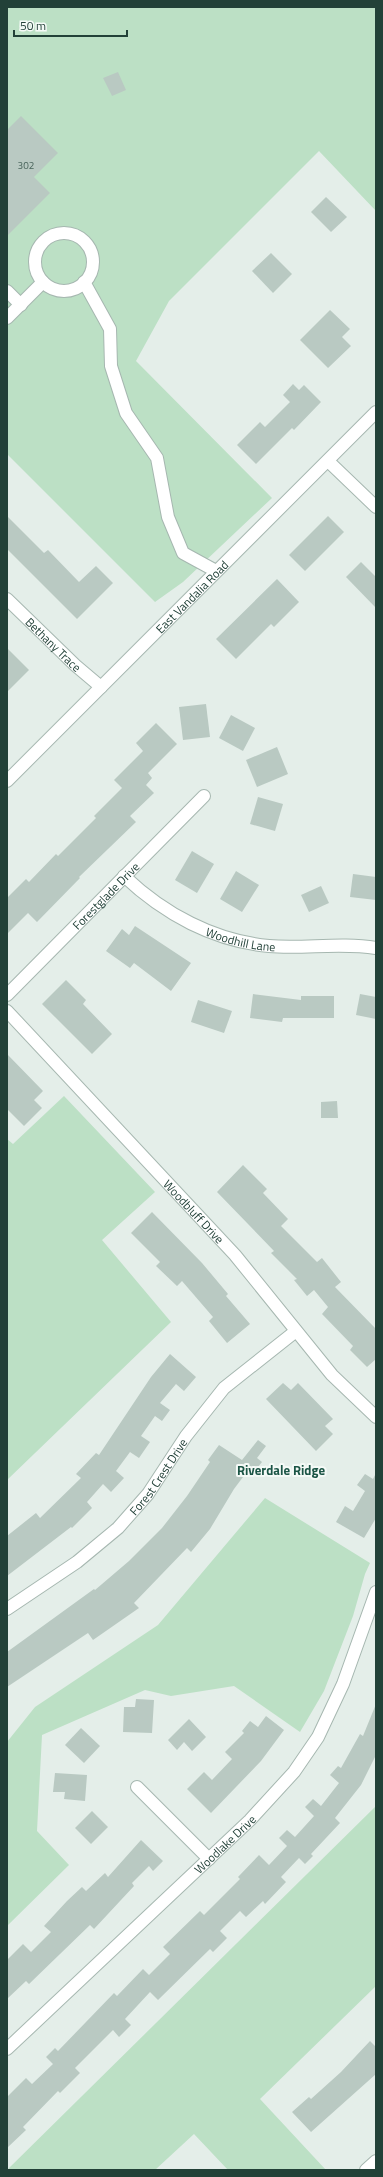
<svg xmlns="http://www.w3.org/2000/svg" width="383" height="2177" font-family="'Titillium Web',sans-serif">
<style>
.green{fill:#bce0c5}
.building{fill:#b9c9c2}
.lines{fill:none;stroke-linecap:round;stroke-linejoin:round}
.minor-casing{stroke:#a6b7b0;stroke-width:14}
.minor{stroke:#fff;stroke-width:12}
.labels{text-anchor:middle;dominant-baseline:central;stroke-width:4;stroke-linejoin:round;paint-order:stroke}
.number-label{font-size:10px;fill:#48635a}
.street-label{font-size:12px;fill:#224138;stroke:#f5faf7}
.neighbourhood-label{font-size:13px;font-weight:bold;fill:#1c5546;stroke:#f5faf7}
</style>
<rect width="100%" height="100%" fill="#e4eee9"/>
<g class="green">
<polygon points="7,7 376,7 376,211 319,151 169,301 136,361 272,498 183,582 155,602 7,454"/>
<polygon points="64,1096 155,1192 102,1240 171,1322 7,1480 7,1139 13,1144"/>
<polygon points="265,1498 370,1563 365,1574 353,1616 324,1691 300,1732 234,1686 171,1696 145,1690 42,1735 37,1831 69,1865 7,1926 7,1742 35,1707 158,1625"/>
<polygon points="376,1806 376,1986 260,2099 326,2170 228,2170 194,2134 155,2170 7,2170"/>
</g>
<g class="building">
<polygon points="118,72 126,90 112,96 103,78"/>
<polygon points="21,116 58,153 34,177 50,193 7,236 7,130"/>
<polygon points="326,197 347,217 331,232 311,212"/>
<polygon points="271,253 292,274 273,293 252,271"/>
<polygon points="330,310 350,329 342,337 351,346 328,368 300,340"/>
<polygon points="293,384 299,390 304,385 321,402 294,430 292,428 256,464 237,445 260,422 265,427 290,402 283,395"/>
<polygon points="7,516 44,553 48,550 79,582 96,566 113,583 77,619 7,549"/>
<polygon points="328,516 344,532 305,571 289,555"/>
<polygon points="361,562 376,577 376,608 346,577"/>
<polygon points="277,579 299,602 274,627 271,624 236,659 216,639"/>
<polygon points="7,648 29,670 7,692"/>
<polygon points="206,704 210,737 183,740 179,707"/>
<polygon points="231,715 255,728 243,751 219,738"/>
<polygon points="156,723 177,744 148,773 152,778 146,785 154,793 130,816 136,822 79,877 80,878 37,922 28,913 7,934 7,898 26,879 29,882 56,854 58,856 96,818 94,816 122,788 114,780 143,751 136,743"/>
<polygon points="277,747 288,774 257,787 246,760"/>
<polygon points="258,797 283,804 275,831 250,824"/>
<polygon points="192,851 214,864 197,893 175,880"/>
<polygon points="236,871 259,885 242,912 220,899"/>
<polygon points="353,874 376,877 376,900 350,897"/>
<polygon points="321,886 329,903 309,912 301,895"/>
<polygon points="135,926 191,963 171,991 134,963 130,968 106,951 122,929 129,935"/>
<polygon points="66,980 86,1000 83,1004 112,1034 92,1054 42,1004"/>
<polygon points="253,994 301,1000 301,996 334,996 334,1018 283,1018 282,1022 250,1018"/>
<polygon points="360,994 376,997 376,1019 356,1015"/>
<polygon points="198,1000 232,1011 224,1033 191,1022"/>
<polygon points="7,1054 43,1091 34,1100 42,1108 24,1126 7,1109"/>
<polygon points="337,1101 338,1118 321,1118 321,1102"/>
<polygon points="243,1165 267,1189 263,1193 288,1219 281,1226 317,1262 322,1258 341,1282 335,1287 376,1329 376,1359 367,1367 350,1350 353,1346 322,1314 328,1307 314,1290 307,1296 294,1280 297,1279 271,1253 274,1251 217,1192"/>
<polygon points="152,1212 202,1263 228,1294 226,1296 250,1324 227,1343 209,1321 213,1317 182,1281 177,1286 156,1266 160,1262 131,1233"/>
<polygon points="170,1354 196,1377 184,1391 176,1384 160,1403 170,1410 162,1421 155,1416 141,1436 150,1442 139,1458 130,1452 116,1471 124,1478 111,1492 103,1484 87,1502 92,1508 72,1528 71,1527 7,1576 7,1536 36,1513 40,1518 81,1478 76,1474 96,1453 99,1455 151,1377"/>
<polygon points="283,1383 291,1390 298,1383 333,1419 325,1426 333,1434 316,1451 266,1399"/>
<polygon points="258,1440 266,1446 257,1458 262,1462 254,1472 249,1469 234,1489 210,1529 191,1552 187,1548 134,1603 139,1608 93,1640 88,1633 7,1687 7,1652 94,1589 95,1590 129,1561 162,1528 187,1496 210,1462 208,1460 219,1445 242,1460"/>
<polygon points="376,1473 376,1518 364,1538 336,1522 345,1506 353,1511 365,1491 357,1485 365,1474 373,1479"/>
<polygon points="136,1699 154,1700 152,1733 123,1732 124,1707 135,1707"/>
<polygon points="376,1704 376,1755 361,1785 335,1818 340,1823 311,1854 313,1856 305,1864 299,1858 281,1877 286,1882 265,1904 263,1901 246,1917 240,1911 220,1931 227,1938 213,1952 210,1949 158,2000 150,1992 125,2019 131,2025 119,2037 113,2030 75,2068 80,2073 60,2093 58,2091 23,2127 26,2130 7,2148 7,2097 26,2078 32,2084 53,2064 46,2057 55,2048 58,2051 114,1993 117,1996 143,1969 149,1975 170,1954 163,1947 200,1911 204,1915 240,1879 238,1877 259,1855 269,1865 287,1846 279,1838 287,1830 295,1837 314,1816 305,1807 313,1799 321,1806 339,1783 330,1775 338,1766 341,1768 360,1734 363,1736"/>
<polygon points="266,1716 284,1730 261,1761 211,1813 187,1789 204,1772 212,1780 232,1759 225,1752 244,1733 242,1731 250,1721 258,1727"/>
<polygon points="189,1719 206,1737 192,1751 184,1742 177,1750 168,1740"/>
<polygon points="81,1728 100,1746 84,1763 65,1745"/>
<polygon points="55,1773 87,1775 85,1801 64,1799 65,1792 53,1792"/>
<polygon points="92,1811 108,1827 91,1844 75,1828"/>
<polygon points="141,1840 163,1861 153,1871 149,1866 132,1883 134,1886 94,1929 90,1925 29,1984 26,1981 7,1999 7,1960 23,1944 31,1952 51,1932 44,1926 67,1901 82,1887 86,1891 105,1873 108,1877"/>
<polygon points="370,2041 376,2047 376,2074 311,2132 292,2112 309,2097 311,2099 341,2072"/>
</g>
<g class="lines">
<defs>
<g id="minor">
<circle cx="64" cy="262" r="29"/>
<polyline points="84,282 110,329 111,366 126,413 157,458 168,517 183,553 216,571"/>
<polyline points="7,291 21,305"/>
<polyline points="7,318 43,282"/>
<polyline points="328,461 376,507"/>
<path id="s1" d="M7 599 75 665 101 687"/>
<path id="s2" d="M7 781 376 412"/>
<path id="s3" d="M124 876C164 914 214 941 269 946 304 949 341 942 376 948"/>
<path id="s4" d="M7 995 204 796"/>
<path id="s5" d="M7 1011 235 1255 332 1375 376 1417"/>
<path id="s6" d="M7 1609 77 1562 118 1528 148 1494 186 1436 224 1388 296 1331"/>
<polyline points="137,1787 209,1859"/>
<path id="s7" d="M7 2049 250 1820 294 1772 318 1737 343 1684 376 1592"/>
<polyline points="366,2170 376,2161"/>
</g>
</defs>
<use href="#minor" class="minor-casing"/>
<use href="#minor" class="minor"/>
</g>
<g class="labels">
<g class="number-label">
<text x="26" y="165">302</text>
</g>
<g class="street-label">
<text stroke="none"><textPath href="#s2" startOffset="261">East Vandalia Road</textPath></text>
<text stroke="none"><textPath href="#s1" startOffset="65">Bethany Trace</textPath></text>
<text stroke="none"><textPath href="#s4" startOffset="140">Forestglade Drive</textPath></text>
<text stroke="none"><textPath href="#s3" startOffset="135">Woodhill Lane</textPath></text>
<text stroke="none"><textPath href="#s5" startOffset="274">Woodbluff Drive</textPath></text>
<text stroke="none"><textPath href="#s6" startOffset="203">Forest Crest Drive</textPath></text>
<text stroke="none"><textPath href="#s7" startOffset="299">Woodlake Drive</textPath></text>
</g>
<g class="neighbourhood-label">
<text x="281" y="1470">Riverdale Ridge</text>
</g>
</g>
<rect width="383" height="2177" fill="none" stroke="#224138" stroke-width="16"/>
<path d="M14 30v6h113v-6" fill="none" stroke="#224138" stroke-width="2"/>
<text x="20" y="30" font-size="12" fill="#224138" stroke="#f5faf7" stroke-width="3" paint-order="stroke">50 m</text>
</svg>
